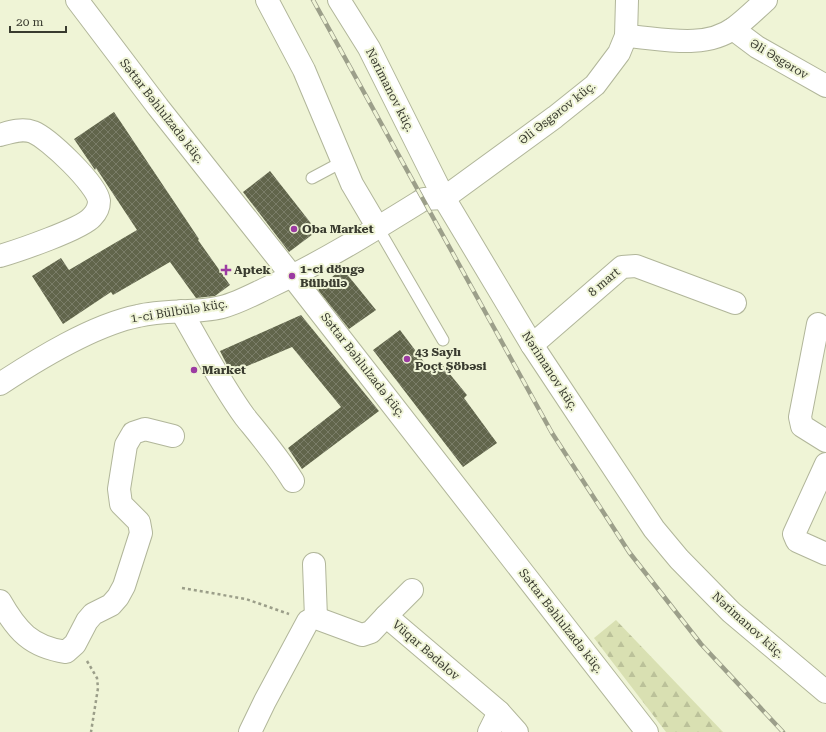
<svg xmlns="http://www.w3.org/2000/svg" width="826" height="732" font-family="'Roboto Serif',serif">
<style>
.forest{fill:url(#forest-firs)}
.building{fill:url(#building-cross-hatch)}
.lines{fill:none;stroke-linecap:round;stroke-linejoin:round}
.service-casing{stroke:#b1b69a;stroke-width:13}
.minor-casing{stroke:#b1b69a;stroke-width:24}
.secondary-casing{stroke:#b1b69a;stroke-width:24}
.path{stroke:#9b9e89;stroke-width:2.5;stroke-dasharray:3 3;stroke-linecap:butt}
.service{stroke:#fff;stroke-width:11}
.minor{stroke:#fff;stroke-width:22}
.secondary{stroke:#fff;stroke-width:22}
.rail-casing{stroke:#9c9f8a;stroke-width:4.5}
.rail{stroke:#eff4d6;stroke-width:3;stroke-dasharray:9;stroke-linecap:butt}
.poi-dot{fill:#9c3ba2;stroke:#eff4d6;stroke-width:1.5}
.labels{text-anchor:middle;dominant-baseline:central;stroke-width:4;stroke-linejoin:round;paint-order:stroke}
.street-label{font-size:12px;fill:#393b2f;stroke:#eff4d6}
.poi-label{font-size:12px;font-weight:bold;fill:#393b2f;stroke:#eff4d6;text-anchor:start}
</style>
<defs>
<pattern id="forest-firs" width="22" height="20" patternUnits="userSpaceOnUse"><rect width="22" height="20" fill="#d9e0b2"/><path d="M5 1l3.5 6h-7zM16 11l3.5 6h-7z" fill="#bbc199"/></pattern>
<pattern id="building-cross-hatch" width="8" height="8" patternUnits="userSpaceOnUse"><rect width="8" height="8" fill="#61654b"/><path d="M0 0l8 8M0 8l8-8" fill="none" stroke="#7a7d68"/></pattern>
</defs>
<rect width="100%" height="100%" fill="#eff4d6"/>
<polygon class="forest" points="616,620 723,732 666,732 594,638"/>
<g class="building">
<polygon points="114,112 199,239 198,240 230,285 215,296 196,298 170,262 113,295 111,292 63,324 32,276 61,258 69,270 137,230 96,168 95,170 74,139"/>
<polygon points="270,171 317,231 289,252 243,192"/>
<polygon points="342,268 376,310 349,329 318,290"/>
<polygon points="301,315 379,411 302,469 288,448 341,407 292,347 231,373 220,351"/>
<polygon points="400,330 430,370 440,362 467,395 464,398 497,443 463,467 373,350"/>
</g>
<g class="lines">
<defs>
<g id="service">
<polyline points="312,178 342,162"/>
<polyline points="378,228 443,340"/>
</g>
<g id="minor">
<polyline points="267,0 304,70 352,184 378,228"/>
<polyline points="339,0 369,48 444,198 532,345 654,529 679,559 731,612 826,692"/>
<polyline points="733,29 757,47 826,86"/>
<path d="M626 36C660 38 704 50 734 28 745 20 756 9 766 0"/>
<path d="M0 135C10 132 22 128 33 132 48 138 97 184 99 201 99 207 96 213 92 217 82 229 17 251 0 256"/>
<path d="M181 311C202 347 221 384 245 417 262 438 279 458 293 481"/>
<polyline points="818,324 800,417 802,426 826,441"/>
<polyline points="532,345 622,267 636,266 735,303"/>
<path d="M0 384C38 359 93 325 138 316 165 309 194 314 222 307 238 303 254 294 269 287 323 262 374 230 424 199L444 198 555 117 595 85 619 53 626 36 627 0"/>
<polyline points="826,464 794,534 797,541 826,554"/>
<polyline points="314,564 316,618"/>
<path d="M0 601C17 631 31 647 66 652L75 644 87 621 93 614 111 605 118 597 124 586 141 533 139 522 121 504 119 489 126 445 133 433 145 429 173 436"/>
<polyline points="386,616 412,590"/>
<polyline points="250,732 265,701 308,621 316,618 362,635 371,632 386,616 499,712 517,732"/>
<polyline points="489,732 499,712"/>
</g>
<polyline id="secondary" points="77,0 158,107 292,276 647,732"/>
</defs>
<use href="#service" class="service-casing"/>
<use href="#minor" class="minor-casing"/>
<use href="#secondary" class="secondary-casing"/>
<g class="path">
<polyline points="182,588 246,599 289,614"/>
<polyline points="87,661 97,678 98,688 91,732"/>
</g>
<use href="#service" class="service"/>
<use href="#minor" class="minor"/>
<use href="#secondary" class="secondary"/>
<defs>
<polyline id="rail" points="313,0 552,433 629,552 701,644 783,732"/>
</defs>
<use href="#rail" class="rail-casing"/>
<use href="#rail" class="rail"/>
</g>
<g class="poi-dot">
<circle cx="294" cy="229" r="4"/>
<path d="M224 264h4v4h4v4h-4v4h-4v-4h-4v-4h4z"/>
<circle cx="292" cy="276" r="4"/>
<circle cx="407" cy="359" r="4"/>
<circle cx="194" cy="370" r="4"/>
</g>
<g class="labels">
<g class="street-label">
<text transform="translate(779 59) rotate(31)">Əli Əsgərov</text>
<text transform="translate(390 90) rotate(63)">Nərimanov küç.</text>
<text transform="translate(162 111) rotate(52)">Səttar Bəhlulzadə küç.</text>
<text transform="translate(557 113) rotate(-38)">Əli Əsgərov küç.</text>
<text transform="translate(604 282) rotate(-40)">8 mart</text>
<text transform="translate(179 311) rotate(-9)">1-ci Bülbülə küç.</text>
<text transform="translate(363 365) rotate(52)">Səttar Bəhlulzadə küç.</text>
<text transform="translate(550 371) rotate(57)">Nərimanov küç.</text>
<text transform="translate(561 621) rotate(52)">Səttar Bəhlulzadə küç.</text>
<text transform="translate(748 625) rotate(42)">Nərimanov küç.</text>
<text transform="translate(426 650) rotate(41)">Vüqar Bədəlov</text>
</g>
<g class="poi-label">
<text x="302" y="229">Oba Market</text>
<text x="300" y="269">1-ci döngə<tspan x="300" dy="14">Bülbülə</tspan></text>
<text x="234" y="270">Aptek</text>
<text x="415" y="352">43 Saylı<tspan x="415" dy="14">Poçt Şöbəsi</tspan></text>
<text x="202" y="370">Market</text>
</g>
</g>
<path d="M10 26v6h56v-6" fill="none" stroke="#393b2f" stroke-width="2"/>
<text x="16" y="26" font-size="12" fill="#393b2f" stroke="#eff4d6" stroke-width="3" paint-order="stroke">20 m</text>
</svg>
